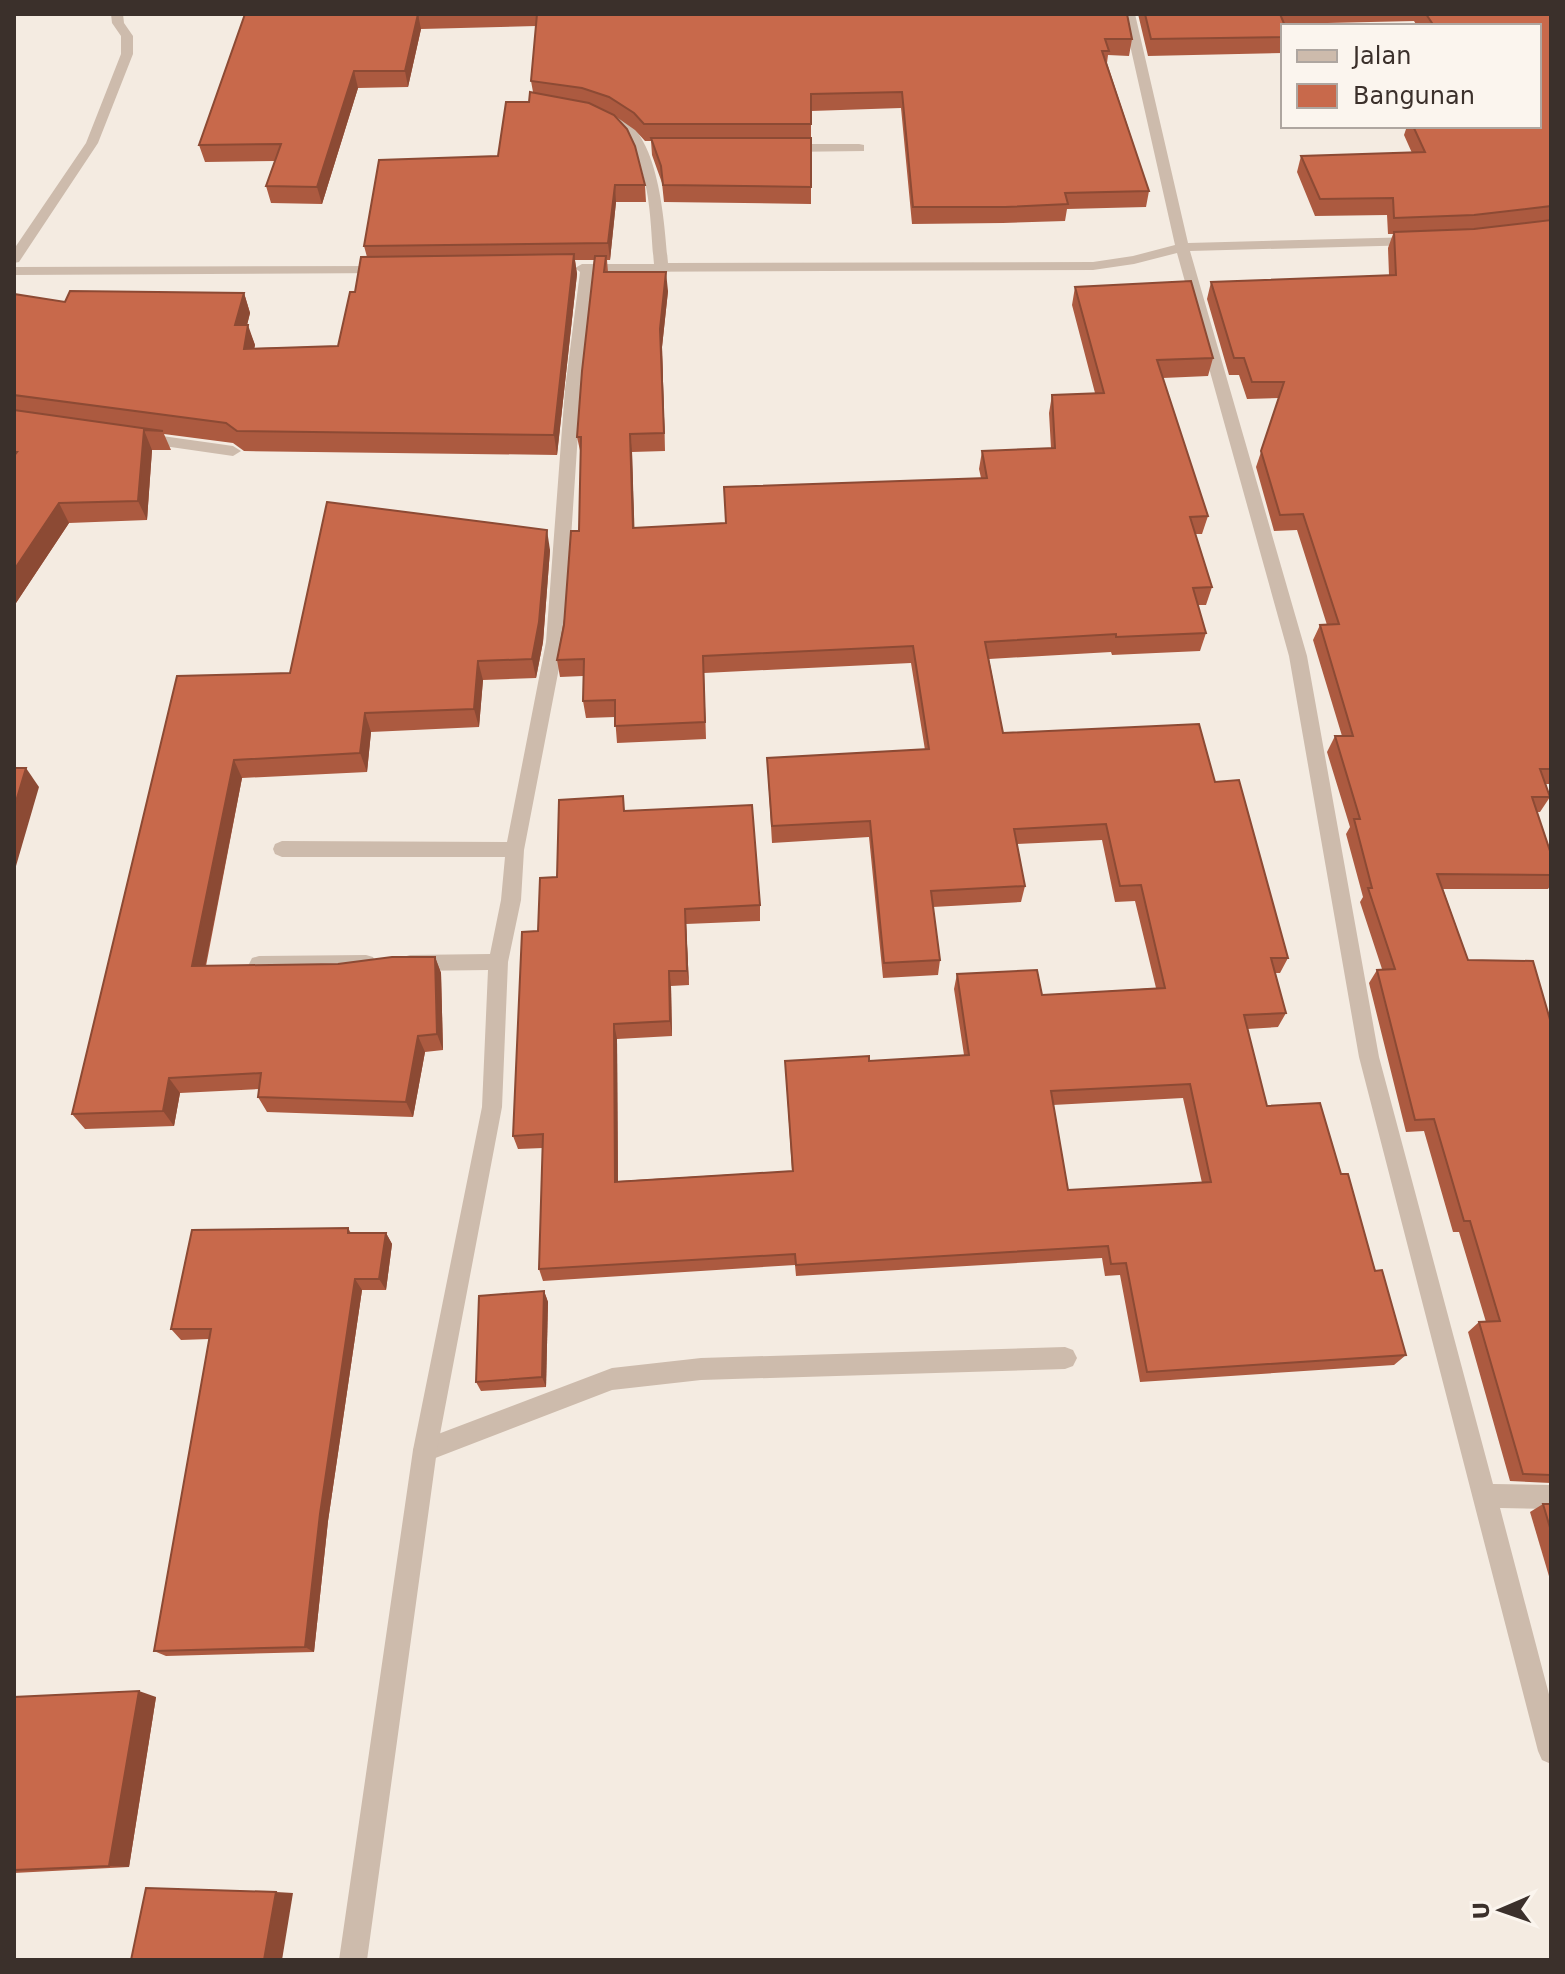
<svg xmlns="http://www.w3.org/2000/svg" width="1565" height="1974" font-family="'DejaVu Sans',sans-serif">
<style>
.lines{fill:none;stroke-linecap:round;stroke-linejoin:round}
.service{fill:#cdbbac;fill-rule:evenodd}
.minor{fill:#cdbbac;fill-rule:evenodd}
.wall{fill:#ac5a40;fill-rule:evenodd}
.shaded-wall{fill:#8c4a34}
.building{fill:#c8694b;stroke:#8c4a34;stroke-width:2;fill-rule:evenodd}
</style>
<rect width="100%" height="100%" fill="#f4ebe1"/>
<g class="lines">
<polygon class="service" points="1065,1347 1073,1350 1077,1358 1073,1366 1065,1369 701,1380 612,1390 425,1462 417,1458 413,1450 417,1442 612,1368 701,1358"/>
<g class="minor">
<polygon points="111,14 123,14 124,23 133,36 133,54 98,143 19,262 14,263 14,249 86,143 121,54 121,36 112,23"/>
<path d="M1123 14H1135L1188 243 1416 237 1423 241 1416 245 1190 251 1307 656 1379 1057 1493 1484 1551 1485V1509L1500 1508 1551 1702V1764L1542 1760 1538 1751 1359 1057 1289 656 1177 253 1134 264 1093 270 594 272 581 389 564 642 524 850 521 900 508 962 502 1107 437 1450 367 1960H339L413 1450 482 1107 488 970 410 971 403 969 400 963 403 957 410 955 490 954 501 900 505 857H282L275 854 273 849 275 844 282 841 507 842 546 642 565 389 580 272 575 268 582 264H654C649 211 653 142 597 119V113C660 106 664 224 668 263L1093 262 1133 256 1175 245Z"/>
<polygon points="859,144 864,145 864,151 786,152 779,148 786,144"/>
<polygon points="386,266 391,267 391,273 14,275 14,267"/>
<polygon points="141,433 233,446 241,451 233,456 136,442 133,438"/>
<polygon points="366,955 373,957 376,963 373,969 366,971 259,972 252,970 249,964 252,958 259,956"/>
</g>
</g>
<g class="wall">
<path d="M245 14H1127L1132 39 1129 56 1108 55 1107 63 1149 191 1146 207 1067 209 1065 221 1003 223 912 224 901 108 811 111V204L664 202 662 183 652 155 651 141H645L635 130 615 116 645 185 646 202H616L610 260H607L608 272 668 291 662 347 665 451 632 452 634 528 726 523 981 478 979 469 982 451 1051 448 1049 413 1052 395 1095 393 1072 305 1075 287 1213 358 1208 376 1163 378 1208 516 1202 534H1195L1212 587 1206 605H1198L1206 633 1200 651 1112 655 1111 652 989 659 1003 733 1215 782 1288 958 1280 973H1275L1286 1013 1278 1027 1247 1029 1267 1106 1341 1174 1406 1355 1394 1365 1140 1382 1120 1275 1105 1276 1102 1258 796 1276 795 1265 543 1281 539 1269 543 1148 518 1149 513 1136 538 931 557 877 625 811 760 905V921L686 924 689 985 671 986 672 1036 617 1039 618 1181 792 1171 785 1061H869L964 1055 954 989 957 974 1042 995 1156 988 1135 901 1115 902 1102 840 1017 844 1025 886 1021 902 933 907 940 960 938 975 883 978 869 837 772 843 767 758 925 750 911 663 704 673 706 739 617 743 615 717 586 718 583 701V676L560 677 557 660 579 531 581 455 577 437 594 260H575L577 274 557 455 244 451 233 443 164 434 171 450H152L147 520 69 523 14 606V294L65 302 244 293 250 313 247 325 255 345 254 348 338 346 367 257 364 246 498 156 529 102 533 92 531 81 536 26 421 29 408 87 358 88 322 204 271 203 266 186 275 161 205 162 199 145ZM1183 1098 1202 1183 1068 1190 1053 1105Z"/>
<polygon points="1138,14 1551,14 1551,784 1546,784 1550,797 1540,812 1537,812 1551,854 1551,885 1548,889 1443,889 1468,960 1551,1023 1551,1483 1510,1481 1468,1332 1479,1322 1486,1322 1459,1232 1453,1232 1424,1131 1406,1132 1369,983 1377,970 1382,969 1360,902 1363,897 1346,834 1350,827 1327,752 1335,736 1342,736 1313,640 1320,625 1327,625 1297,530 1274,531 1256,467 1279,398 1247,399 1239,375 1229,375 1207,299 1211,282 1389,275 1388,248 1393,234 1388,234 1387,215 1315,216 1297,172 1301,156 1412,153 1404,135 1407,126 1539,126 1539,26 1417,26 1414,21 1284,24 1283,53 1148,56"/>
<polygon points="550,550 543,642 536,678 483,680 479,727 371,732 367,772 242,778 206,966 338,964 435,957 441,973 443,1050 425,1052 413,1117 267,1112 258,1097 259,1089 180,1093 174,1126 85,1129 72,1114 177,676 290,673"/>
<polygon points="348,1228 351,1233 386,1233 392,1244 386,1290 362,1290 328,1521 314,1652 166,1656 154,1651 209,1339 181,1340 171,1329"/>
<polygon points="544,1291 548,1302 546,1387 481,1391 476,1382"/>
<polygon points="1543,1504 1551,1504 1551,1583 1530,1512"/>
<polygon points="14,1697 156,1697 129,1867 14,1873"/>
</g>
<g class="shaded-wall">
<polygon points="418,14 421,29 408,87 405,71"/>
<polygon points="354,71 358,88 322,204 317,187"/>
<polygon points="615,185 616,202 610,260 608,243"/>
<polygon points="574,254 577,274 557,455 554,435"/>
<polygon points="666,272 668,291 662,347 665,451 660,329"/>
<polygon points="244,293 250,313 242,345 235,325"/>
<polygon points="248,325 255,345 251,369 244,349"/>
<polygon points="144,430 152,450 147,520 138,501"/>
<polygon points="630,434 632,452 635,545 633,528"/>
<polygon points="59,503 69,523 14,606 14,570"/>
<polygon points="547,530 550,550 543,642 536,678 532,659"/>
<polygon points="478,661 483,680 479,727 474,709"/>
<polygon points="365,713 371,732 367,772 360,753"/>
<polygon points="234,760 242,778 202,982 192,966"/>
<polygon points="26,768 39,787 16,866 14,864 14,808"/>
<polygon points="685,909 686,924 689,985 687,971"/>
<polygon points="435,957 441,973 443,1050 437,1034"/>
<polygon points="669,971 671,986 672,1036 670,1021"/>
<polygon points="614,1024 617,1039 618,1194 615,1182"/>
<polygon points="418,1036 425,1052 413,1117 406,1102"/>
<polygon points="169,1078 180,1093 174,1126 163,1111"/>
<polygon points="386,1233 392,1244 386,1290 379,1279"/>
<polygon points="355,1279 362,1290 328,1521 314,1652 305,1647 320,1514"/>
<polygon points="544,1291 548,1302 546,1387 542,1377"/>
<polygon points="139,1691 156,1697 129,1867 109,1866"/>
<polygon points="276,1892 293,1893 282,1960 264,1960"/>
</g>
<g class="building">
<polygon points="245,14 418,14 405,71 354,71 317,187 266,186 281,144 199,145"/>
<polygon points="537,14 1127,14 1132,39 1105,39 1109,51 1102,51 1149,191 1065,193 1068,204 1005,207 913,207 902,92 811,94 811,124 644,124 634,113 609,97 582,88 531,81"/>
<polygon points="1145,14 1280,14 1285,26 1283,26 1283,37 1151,39"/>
<polygon points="1426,14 1551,14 1551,206 1474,215 1394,218 1393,198 1320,199 1301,156 1425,152 1413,126 1539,126 1539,26 1434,26"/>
<polygon points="530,92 589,103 614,115 627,129 635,146 645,185 615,185 608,243 364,246 379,160 498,156 506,102 529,102"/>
<polygon points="651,138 811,138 811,187 663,185 661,166"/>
<polygon points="1551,220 1551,769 1540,769 1550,797 1532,797 1551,854 1551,875 1437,874 1468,960 1533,961 1551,1023 1551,1475 1523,1474 1479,1322 1500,1321 1470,1221 1464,1221 1434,1119 1415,1120 1377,970 1395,969 1368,888 1372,888 1354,819 1360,819 1335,736 1353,736 1320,625 1339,624 1303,514 1280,515 1261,451 1284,382 1252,382 1244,358 1234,358 1211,282 1396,275 1394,232 1474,229"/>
<polygon points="574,254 554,435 237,431 226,423 14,395 14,294 65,302 70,291 244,293 235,325 248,325 244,349 338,346 350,292 355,292 361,257"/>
<path d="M595 256H606L604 272H666L660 329 664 433 630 434 633 528 726 523 724 487 987 478 982 451 1055 448 1052 395 1104 393 1075 287 1191 281 1213 358 1157 360 1208 516 1190 517 1212 587 1193 588 1206 633 1116 637V634L985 642 1003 733 1199 724 1215 782 1239 780 1288 958H1271L1286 1013 1244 1015 1267 1106 1320 1103 1341 1174H1348L1375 1271 1382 1270 1406 1355 1147 1372 1126 1263 1111 1264 1108 1246 796 1265 795 1254 539 1269 543 1134 513 1136 522 932 538 931 540 878 557 877 559 800 623 796 624 811 752 805 760 905 685 909 687 971H669L670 1021 614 1024 615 1182 793 1171 785 1061 869 1056V1061L969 1055 957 974 1037 970 1042 995 1165 988 1141 885 1120 886 1106 824 1014 829 1025 886 931 891 940 960 884 963 870 821 772 826 767 758 929 749 913 646 703 656 705 722 615 726V700L583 701 584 659 557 660 564 625 571 531H579L581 437H577L582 371ZM1190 1084 1211 1182 1068 1190 1051 1091Z"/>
<polygon points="14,410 163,431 144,430 138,501 59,503 14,570 14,456 17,452 14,452"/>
<polygon points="327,502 547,530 539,622 532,659 478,661 474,709 365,713 360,753 234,760 192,966 338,964 392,957 435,957 437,1034 418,1036 406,1102 258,1097 261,1073 169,1078 163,1111 72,1114 177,676 290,673"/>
<polygon points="14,768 26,768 14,808"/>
<polygon points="348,1228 348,1233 386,1233 379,1279 355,1279 320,1514 305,1647 154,1651 211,1329 171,1329 192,1230"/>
<polygon points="544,1291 542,1377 476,1382 479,1296"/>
<polygon points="1543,1504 1551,1504 1551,1531"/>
<polygon points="139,1691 109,1866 14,1870 14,1697"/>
<polygon points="146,1888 276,1892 264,1960 131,1960"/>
</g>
<rect width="1565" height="1974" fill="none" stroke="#3b302b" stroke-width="32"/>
<rect x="1281" y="24" width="260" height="104" fill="#fbf5ee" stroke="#aea6a0" stroke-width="2"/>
<rect x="1297" y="50" width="40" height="12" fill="#cdbbac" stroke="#aea6a0" stroke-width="2"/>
<text x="1353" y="64" font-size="24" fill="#3b302b">Jalan</text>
<rect x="1297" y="84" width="40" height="24" fill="#c8694b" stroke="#aea6a0" stroke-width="2"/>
<text x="1353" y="104" font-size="24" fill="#3b302b">Bangunan</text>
<g transform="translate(1501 1910) rotate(268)" stroke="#fbf5ee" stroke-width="6" paint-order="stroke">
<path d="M0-6L14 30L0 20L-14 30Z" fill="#3b302b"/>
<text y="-12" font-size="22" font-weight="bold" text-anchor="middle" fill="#3b302b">U</text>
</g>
</svg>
